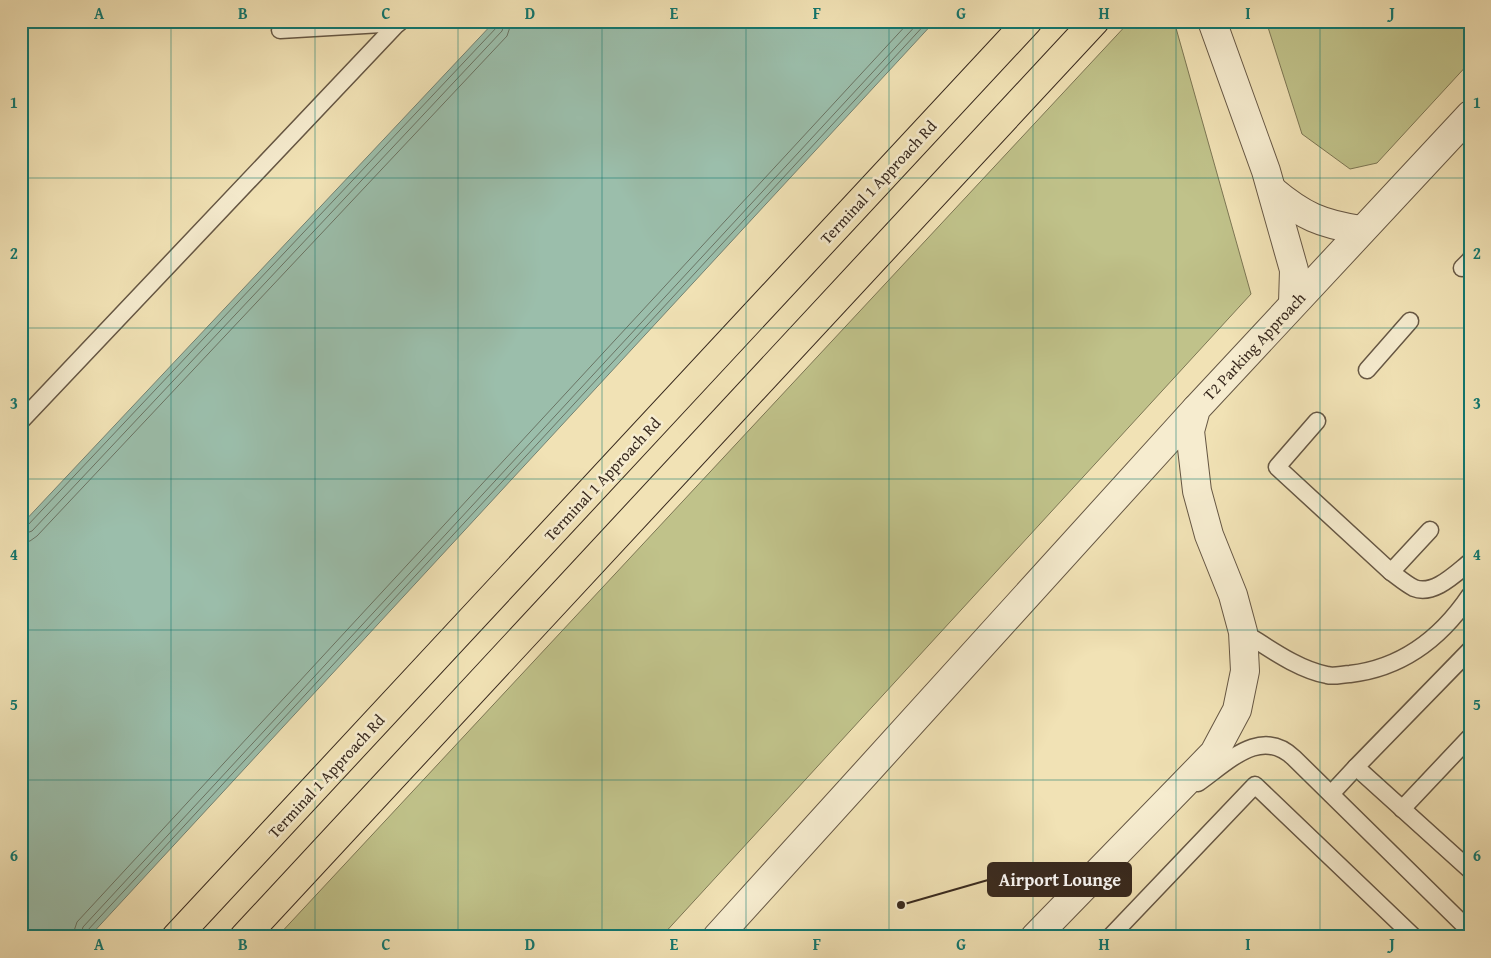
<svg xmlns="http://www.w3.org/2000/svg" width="1491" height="958" font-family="'Gentium Book Plus',serif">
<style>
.green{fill:#c0c28a;stroke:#7c7654}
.water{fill:#9bbeab;stroke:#738273}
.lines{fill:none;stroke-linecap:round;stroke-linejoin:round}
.shore{stroke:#6a7464;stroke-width:1}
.service-casing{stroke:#665744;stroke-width:19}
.tertiary-casing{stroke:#665744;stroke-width:30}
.primary-casing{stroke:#38291e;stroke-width:30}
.service{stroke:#f6eccf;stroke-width:16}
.tertiary{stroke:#f6eccf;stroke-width:28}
.primary{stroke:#f1e2b5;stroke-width:28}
.grid{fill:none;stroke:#0f766e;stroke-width:1;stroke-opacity:0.55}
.labels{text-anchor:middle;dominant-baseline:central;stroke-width:5;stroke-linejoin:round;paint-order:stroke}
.street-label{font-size:16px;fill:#38291e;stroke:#f6eccf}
.leader{fill:none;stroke:#38291e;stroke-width:2}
.callout-dot{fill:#38291e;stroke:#f6eccf;stroke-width:2}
.callout{fill:#38291e;stroke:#38291e;stroke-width:2}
.callout-label{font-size:18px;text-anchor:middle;font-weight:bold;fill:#fff}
.neatline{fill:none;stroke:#0f766e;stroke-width:2}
.grid-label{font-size:16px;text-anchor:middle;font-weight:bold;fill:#0f766e}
</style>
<rect width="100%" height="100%" fill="#f1e2b5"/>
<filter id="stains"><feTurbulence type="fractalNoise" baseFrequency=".004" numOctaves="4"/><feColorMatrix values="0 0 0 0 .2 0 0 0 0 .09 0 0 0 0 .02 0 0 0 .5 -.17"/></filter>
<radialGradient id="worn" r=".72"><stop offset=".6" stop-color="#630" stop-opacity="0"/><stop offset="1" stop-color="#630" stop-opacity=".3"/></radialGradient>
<g class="green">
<polygon points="1130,21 1174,21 1251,294 661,937 277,937"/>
<polygon points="1266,21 1470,21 1470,62 1377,163 1350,169 1302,134"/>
</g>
<polygon class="water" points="495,21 935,21 89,937 21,937 21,525"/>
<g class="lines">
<g class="shore">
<polyline points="21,528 27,526 497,27 499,21"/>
<polyline points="21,535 32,531 502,31 505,21"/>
<polyline points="21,542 30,541 37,536 507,36 512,21"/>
<polyline points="72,937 77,922 910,21"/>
<polyline points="80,937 83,927 920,21"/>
<polyline points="86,937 87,931 928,21"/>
</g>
<defs>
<g id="service">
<polyline points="280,30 399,23"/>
<polyline points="1462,268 1470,260"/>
<polyline points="1367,370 1410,321"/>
<polyline points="21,421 400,21"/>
<polyline points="1317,421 1277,467 1391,572 1430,530"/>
<path d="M1391 572C1398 577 1406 584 1414 588 1434 596 1456 573 1470 562"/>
<path d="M1243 632C1269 648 1297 669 1327 675 1334 677 1343 674 1350 674 1402 668 1441 638 1470 595"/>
<polyline points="1470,650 1356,767 1470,870"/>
<path d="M1198 783C1228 762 1261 726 1294 758L1470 931"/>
<polyline points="1331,794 1356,767"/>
<polyline points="1402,809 1470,737"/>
<polyline points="1110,937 1255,785 1414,937"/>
</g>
<g id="tertiary">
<polyline points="1212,21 1266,171 1294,270 1293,303"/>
<path d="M1272 190C1303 216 1321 224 1361 230"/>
<polyline points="717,937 1196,409"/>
<polyline points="1035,937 1214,753 1237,710 1245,671 1243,632 1233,595 1209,535 1197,491 1190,431 1196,409 1470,115"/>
</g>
<g id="primary">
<polyline points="176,937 1028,21"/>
<polyline points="244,937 1095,21"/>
</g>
</defs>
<use href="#service" class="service-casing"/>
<use href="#tertiary" class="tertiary-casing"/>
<use href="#primary" class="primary-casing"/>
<use href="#service" class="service"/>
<use href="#tertiary" class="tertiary"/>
<use href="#primary" class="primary"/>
</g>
<path class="grid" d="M171 21V937M315 21V937M458 21V937M602 21V937M746 21V937M889 21V937M1033 21V937M1176 21V937M1320 21V937M21 178H1470M21 328H1470M21 479H1470M21 630H1470M21 780H1470"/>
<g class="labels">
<g class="street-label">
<text transform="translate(878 182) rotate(-47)">Terminal 1 Approach Rd</text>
<text transform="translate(1254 346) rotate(-47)">T2 Parking Approach</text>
<text transform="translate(602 479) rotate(-47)">Terminal 1 Approach Rd</text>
<text transform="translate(326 776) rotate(-47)">Terminal 1 Approach Rd</text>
</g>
</g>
<path class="leader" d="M901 905L988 880"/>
<circle class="callout-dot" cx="901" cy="905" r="5"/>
<rect class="callout" x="988" y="863" width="143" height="33" rx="5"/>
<g class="callout-label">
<text x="1060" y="886">Airport Lounge</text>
</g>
<rect width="1491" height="958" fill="none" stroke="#f1e2b5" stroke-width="55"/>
<rect x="28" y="28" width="1436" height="902" class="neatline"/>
<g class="grid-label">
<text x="99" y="19">A</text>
<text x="243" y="19">B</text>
<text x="386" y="19">C</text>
<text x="530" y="19">D</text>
<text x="674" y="19">E</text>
<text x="817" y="19">F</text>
<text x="961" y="19">G</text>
<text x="1104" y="19">H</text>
<text x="1248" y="19">I</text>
<text x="1392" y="19">J</text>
<text x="14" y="108">1</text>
<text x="1477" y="108">1</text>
<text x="14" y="259">2</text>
<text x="1477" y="259">2</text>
<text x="14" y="409">3</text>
<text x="1477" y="409">3</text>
<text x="14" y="560">4</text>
<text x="1477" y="560">4</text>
<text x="14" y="710">5</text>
<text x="1477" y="710">5</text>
<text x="14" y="861">6</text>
<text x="1477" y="861">6</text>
<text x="99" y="950">A</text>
<text x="243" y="950">B</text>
<text x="386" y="950">C</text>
<text x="530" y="950">D</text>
<text x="674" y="950">E</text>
<text x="817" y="950">F</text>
<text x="961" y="950">G</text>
<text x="1104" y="950">H</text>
<text x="1248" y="950">I</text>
<text x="1392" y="950">J</text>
</g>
<rect width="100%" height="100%" filter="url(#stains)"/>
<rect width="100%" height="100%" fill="url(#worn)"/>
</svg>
